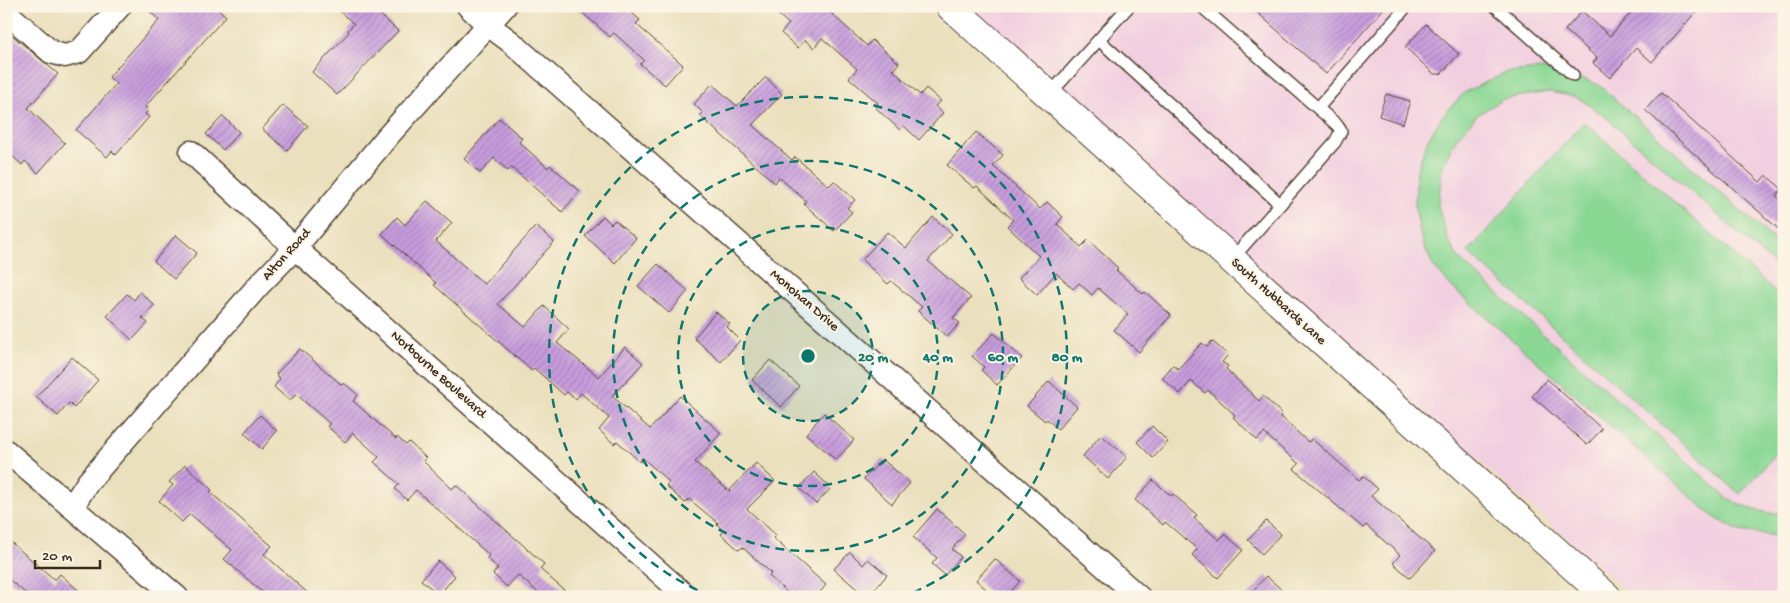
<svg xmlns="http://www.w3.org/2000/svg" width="1790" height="603" font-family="'Gochi Hand',sans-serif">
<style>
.built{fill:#f2cfe0}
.green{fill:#8bd895;stroke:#63815a}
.building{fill:url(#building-hatch)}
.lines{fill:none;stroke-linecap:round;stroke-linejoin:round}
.service-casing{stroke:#554536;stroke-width:14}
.minor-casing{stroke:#554536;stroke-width:25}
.tertiary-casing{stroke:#554536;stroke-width:30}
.service{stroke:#fff;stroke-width:11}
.minor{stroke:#fff;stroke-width:22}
.tertiary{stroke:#fff;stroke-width:28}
.ring{fill:none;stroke:#0f766e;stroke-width:2.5;stroke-dasharray:9 6}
.labels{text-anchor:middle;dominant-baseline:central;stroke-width:4;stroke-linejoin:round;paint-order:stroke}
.street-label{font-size:14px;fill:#3b2a1e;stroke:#fcf5e5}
.centre{fill:#0f766e;stroke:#fcf5e5;stroke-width:2.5}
.ring-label{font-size:15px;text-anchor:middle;font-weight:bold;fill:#0f766e;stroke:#fcf5e5;stroke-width:4;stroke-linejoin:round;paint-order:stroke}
</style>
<defs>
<pattern id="building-hatch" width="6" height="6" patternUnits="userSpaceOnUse" patternTransform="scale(1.25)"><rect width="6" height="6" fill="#c89dde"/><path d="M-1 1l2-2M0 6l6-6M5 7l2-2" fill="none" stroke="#a480b3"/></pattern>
</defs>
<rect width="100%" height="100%" fill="#fcf5e5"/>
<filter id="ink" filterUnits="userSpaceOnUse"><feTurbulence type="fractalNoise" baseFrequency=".02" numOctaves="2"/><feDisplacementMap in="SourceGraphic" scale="10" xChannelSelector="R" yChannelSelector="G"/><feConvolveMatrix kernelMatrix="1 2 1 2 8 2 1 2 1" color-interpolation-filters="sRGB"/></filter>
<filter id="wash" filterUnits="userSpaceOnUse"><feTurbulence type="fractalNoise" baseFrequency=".0096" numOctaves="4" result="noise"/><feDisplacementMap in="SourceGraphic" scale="20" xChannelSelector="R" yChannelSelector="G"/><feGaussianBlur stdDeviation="1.12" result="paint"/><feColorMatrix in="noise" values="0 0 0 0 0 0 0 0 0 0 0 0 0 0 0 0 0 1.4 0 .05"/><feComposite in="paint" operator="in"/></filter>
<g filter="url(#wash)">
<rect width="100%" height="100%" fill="#ebe0bd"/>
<polygon class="built" points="965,6 1784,6 1784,597 1633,597"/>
<g class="green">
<path d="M1541 69 1573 75 1599 85 1784 249V273L1602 114 1577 97 1549 92 1503 99 1476 116 1456 139 1442 167 1438 206 1447 237 1458 258 1728 499C1746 507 1763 515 1784 513V537L1739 531 1714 517 1454 289 1433 266 1421 238 1415 206 1417 170 1428 139 1444 114 1465 92 1507 72Z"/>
<polygon points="1584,122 1784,299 1784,445 1740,494 1468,252"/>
</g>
<g id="blocks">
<g class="building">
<polygon points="144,6 215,6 226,16 145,107 148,110 145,114 149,117 116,155 112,151 107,157 76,130 116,84 109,77 159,20"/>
<polygon points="334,6 371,6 398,31 337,95 312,72 349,32 348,30 354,24"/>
<polygon points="575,6 624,6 640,20 636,24 683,65 665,85 640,64 644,60 614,33 610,37"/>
<polygon points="768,6 823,6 867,46 872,40 899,63 893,70 920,95 926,88 941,101 935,106 943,113 919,140 904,126 900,130 875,107 878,103 849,78 857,69 822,38 814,48 805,40 798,48 781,33 789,24"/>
<polygon points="1250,6 1386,6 1326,74"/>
<polygon points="1637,6 1701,6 1652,62 1636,48 1610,78 1593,63 1597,58 1565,30 1582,11 1610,36"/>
<polygon points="1426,24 1459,54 1441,74 1434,74 1405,47"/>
<polygon points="6,30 58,74 28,108 65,143 38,173 25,161 22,165 6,150"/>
<polygon points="766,77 782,94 752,125 792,160 795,157 829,186 834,181 855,200 847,208 852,212 834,231 804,204 806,201 779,177 775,183 700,116 703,113 694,104 712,84 737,106"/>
<polygon points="1661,93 1760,182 1766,175 1782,189 1776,196 1784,203 1784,234 1645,110"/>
<polygon points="1386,94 1410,101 1403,124 1379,116"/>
<polygon points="283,105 308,126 287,150 262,129"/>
<polygon points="223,116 239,132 223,150 206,134"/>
<polygon points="499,118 522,138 519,142 548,168 550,165 580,191 562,212 511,167 508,171 494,158 480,173 464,159"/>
<polygon points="976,132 1003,155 993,166 1040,209 1047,202 1063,217 1057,224 1081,247 1088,240 1118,268 1116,270 1143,294 1145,292 1171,315 1139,352 1114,330 1128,314 1098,288 1092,295 1079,283 1073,289 1056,273 1037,295 1019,278 1039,256 1007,226 1013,220 977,186 974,188 947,165"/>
<polygon points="427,201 452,223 436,241 484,284 536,226 554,242 498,304 525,327 544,306 569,329 557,343 599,377 625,347 643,363 612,396 650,429 680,396 721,433 695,462 729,491 756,463 775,481 747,509 776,535 773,538 826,585 816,597 792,597 769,576 771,573 742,547 739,550 721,534 724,531 717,524 718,523 689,499 685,503 666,486 669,482 643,458 640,462 617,441 614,444 599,430 609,418 581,393 576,399 567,392 564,395 534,368 532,371 434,285 436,283 382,234 397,217 405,225"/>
<polygon points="603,216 611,224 615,220 636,238 615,263 585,236"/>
<polygon points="933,217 952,234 928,261 971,298 953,318 960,323 947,337 918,311 922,307 891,281 888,284 862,260 887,232 906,248"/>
<polygon points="176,235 197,253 174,279 154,261"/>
<polygon points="658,264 688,291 669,313 638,286"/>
<polygon points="140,292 154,305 142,318 148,323 132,340 107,316 127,294 134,300"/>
<polygon points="716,312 730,324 727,327 740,340 721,362 694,338"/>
<polygon points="994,333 1022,358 997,385 981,370 984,367 972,356"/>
<polygon points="1212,341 1228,355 1222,362 1228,366 1226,369 1259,401 1263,396 1282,414 1280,416 1308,442 1312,439 1359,480 1363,476 1378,489 1371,496 1435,551 1410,578 1393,563 1400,555 1366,525 1363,528 1294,469 1299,464 1264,433 1257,440 1233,417 1235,415 1208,390 1205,393 1191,381 1180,394 1162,378 1173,365 1178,369 1202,343 1207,347"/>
<polygon points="300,349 342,385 344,383 358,395 353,401 396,439 397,437 406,445 409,442 426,458 423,461 452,489 456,485 544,564 540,569 572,597 543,597 518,575 507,587 493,574 498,568 487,558 489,555 416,490 407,500 395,489 399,484 374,462 379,457 353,433 345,442 327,426 330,424 296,394 290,401 274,387 280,379 276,374"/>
<polygon points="72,357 98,380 74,408 69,403 58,416 36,397"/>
<polygon points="770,360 799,386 781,407 752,380"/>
<polygon points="1547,379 1602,429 1587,445 1532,396"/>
<polygon points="1049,381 1077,407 1058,429 1047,419 1045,421 1027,406"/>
<polygon points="824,413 854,440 836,460 806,434"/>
<polygon points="260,415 277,431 262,449 244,433"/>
<polygon points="1152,426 1168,442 1153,458 1137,442"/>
<polygon points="1101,435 1127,457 1108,479 1083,456"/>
<polygon points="882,459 910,483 892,504 864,479"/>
<polygon points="185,465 212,490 210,492 272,546 264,554 312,597 268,597 224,559 232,550 190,514 182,522 159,501 173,485 169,482"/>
<polygon points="814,472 831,488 816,504 799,488"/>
<polygon points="1153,480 1171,496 1173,494 1197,515 1194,518 1219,540 1225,534 1243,550 1218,578 1192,555 1197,549 1165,522 1163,525 1135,500"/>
<polygon points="937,509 965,534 952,549 961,557 945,575 932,564 937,558 913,537"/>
<polygon points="1266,521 1281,534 1262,554 1248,540"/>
<polygon points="6,538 55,580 60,574 86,597 30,597 6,577"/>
<polygon points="850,552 863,565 868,559 887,575 868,597 866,597 834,569"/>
<polygon points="995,559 1020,581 1006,597 995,597 976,580"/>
<polygon points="438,561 455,576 439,595 421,580"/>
<polygon points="1266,576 1290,597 1247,597"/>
</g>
</g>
</g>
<g filter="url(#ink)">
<use href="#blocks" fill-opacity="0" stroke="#554536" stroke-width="1"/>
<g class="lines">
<defs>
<g id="service">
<polyline points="1201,6 1337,125 1341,131 1335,142 1232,259"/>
<polyline points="1495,6 1573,75"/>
<polyline points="1099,40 1280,204"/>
<polyline points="1049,95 1129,6"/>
<polyline points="1318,108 1407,6"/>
</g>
<g id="minor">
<polyline points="468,6 488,25 511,42 1139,597"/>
<polyline points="6,12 51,52 65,56 79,52 120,6"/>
<polyline points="191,152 295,248 687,597"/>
<polyline points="6,451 177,597"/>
<polyline points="72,507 88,482 259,285 295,248 388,136 505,6"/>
</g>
<polyline id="tertiary" points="950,6 1607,597"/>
</defs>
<use href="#service" class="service-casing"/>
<use href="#minor" class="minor-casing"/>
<use href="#tertiary" class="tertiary-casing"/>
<use href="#service" class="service"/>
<use href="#minor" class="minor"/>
<use href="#tertiary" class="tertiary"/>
</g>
</g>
<circle cx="808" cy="356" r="65" fill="#0f766e" fill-opacity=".12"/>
<g class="ring">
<circle cx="808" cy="356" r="65"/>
<circle cx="808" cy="356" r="130"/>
<circle cx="808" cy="356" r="195"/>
<path d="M711 596A259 259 0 1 1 905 596"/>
</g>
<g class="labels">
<g class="street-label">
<text transform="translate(287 255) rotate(-48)">Alton Road</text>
<text transform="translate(804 301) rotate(41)">Monohan Drive</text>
<text transform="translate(1278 302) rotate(42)">South Hubbards Lane</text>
<text transform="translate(438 375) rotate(42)">Norbourne Boulevard</text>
</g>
</g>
<circle cx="808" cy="356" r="8" class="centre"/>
<g class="ring-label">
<text x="873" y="361">20 m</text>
<text x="938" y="361">40 m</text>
<text x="1003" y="361">60 m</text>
<text x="1067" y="361">80 m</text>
</g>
<rect width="1790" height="603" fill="none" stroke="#fcf5e5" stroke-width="25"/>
<path d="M35 560v8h65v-8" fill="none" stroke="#3b2a1e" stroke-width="2.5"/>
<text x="42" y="560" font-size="15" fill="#3b2a1e" stroke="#fcf5e5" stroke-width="4" paint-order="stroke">20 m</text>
</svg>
